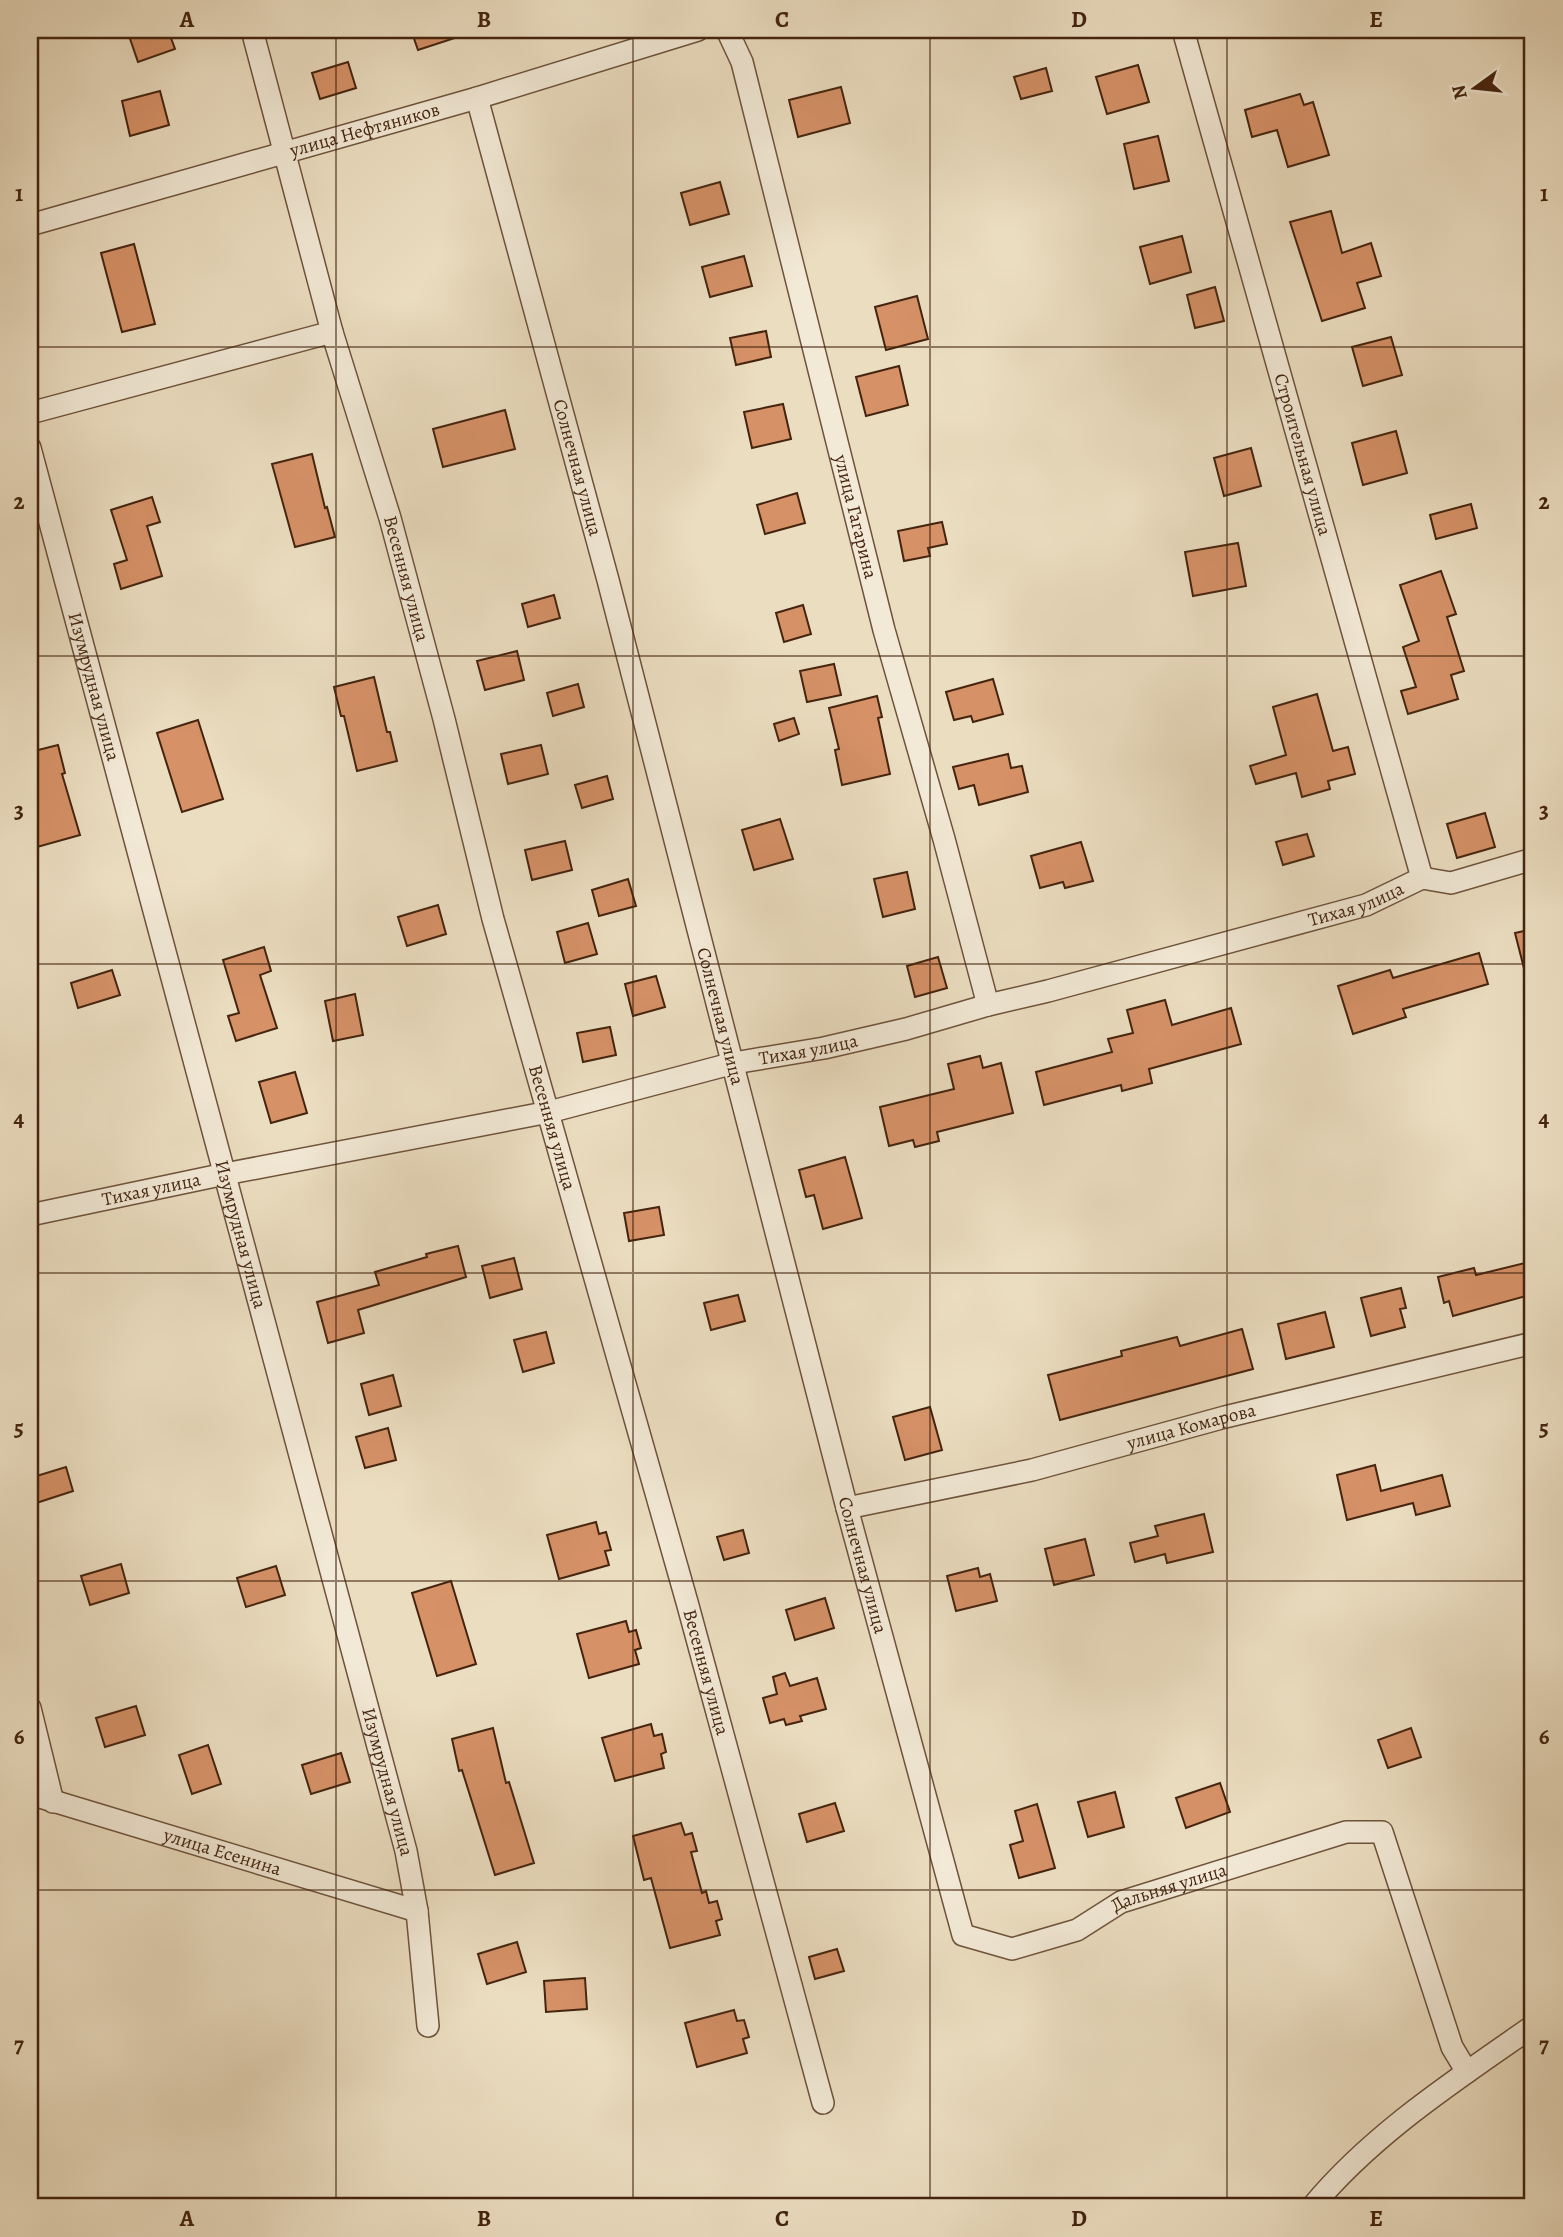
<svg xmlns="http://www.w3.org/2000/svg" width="1563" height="2237" font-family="Alegreya,serif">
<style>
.building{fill:#d69167;stroke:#44240f;stroke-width:2}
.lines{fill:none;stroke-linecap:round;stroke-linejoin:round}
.minor-casing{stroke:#6e523b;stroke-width:24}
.minor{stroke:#f2e9d6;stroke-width:21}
.grid{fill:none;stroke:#44240f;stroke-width:2;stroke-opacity:0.55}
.labels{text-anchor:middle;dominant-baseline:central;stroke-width:7;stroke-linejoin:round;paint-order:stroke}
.street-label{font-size:19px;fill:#44240f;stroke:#f2e9d6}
.neatline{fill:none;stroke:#44240f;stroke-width:2.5}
.grid-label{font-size:23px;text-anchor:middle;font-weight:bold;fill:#44240f}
</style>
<rect width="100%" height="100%" fill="#ebddc0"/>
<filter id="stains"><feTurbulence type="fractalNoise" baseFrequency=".00286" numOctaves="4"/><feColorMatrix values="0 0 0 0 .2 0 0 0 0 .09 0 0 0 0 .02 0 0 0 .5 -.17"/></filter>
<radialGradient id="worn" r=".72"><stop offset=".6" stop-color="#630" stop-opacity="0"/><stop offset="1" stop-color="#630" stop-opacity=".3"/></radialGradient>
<g class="building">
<polygon points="127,30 168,30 175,49 138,62"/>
<polygon points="411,30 470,30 470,33 418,50"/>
<polygon points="348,62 356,88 320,99 312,73"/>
<polygon points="1138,65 1149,102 1107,114 1096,77"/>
<polygon points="1046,68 1052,91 1021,99 1014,77"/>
<polygon points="841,87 850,123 798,137 789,100"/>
<polygon points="160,91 169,125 130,136 122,101"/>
<polygon points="1300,94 1304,105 1313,102 1329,155 1288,167 1277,130 1252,137 1245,110"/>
<polygon points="1158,136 1169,181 1134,189 1124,144"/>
<polygon points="720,182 729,214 690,225 681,193"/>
<polygon points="1331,211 1342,253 1371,243 1381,276 1357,283 1365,308 1322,321 1290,222"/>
<polygon points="1182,236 1191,272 1150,284 1140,247"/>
<polygon points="134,244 155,324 122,332 101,253"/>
<polygon points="744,256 752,286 710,297 702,267"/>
<polygon points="1215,287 1224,321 1195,328 1187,295"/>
<polygon points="917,296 928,339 886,350 875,307"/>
<polygon points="766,331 771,357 736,365 730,338"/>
<polygon points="1391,337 1402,375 1363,386 1352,347"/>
<polygon points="899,366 908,405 866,416 856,377"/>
<polygon points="783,404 791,439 752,448 744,412"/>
<polygon points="505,410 515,449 443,467 433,429"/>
<polygon points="1396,431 1407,473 1363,485 1352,443"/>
<polygon points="1251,448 1261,486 1224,496 1214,458"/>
<polygon points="312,454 325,508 327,507 335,537 295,547 272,464"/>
<polygon points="797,493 805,523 765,534 757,505"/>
<polygon points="152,497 160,522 147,526 162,576 121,589 114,564 127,560 111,510"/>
<polygon points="1471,504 1477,528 1436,539 1430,515"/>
<polygon points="942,522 947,544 928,548 930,556 904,561 898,531"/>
<polygon points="1238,543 1246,586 1193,596 1185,552"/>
<polygon points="1441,571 1456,614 1447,617 1464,671 1451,675 1458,699 1408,714 1401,691 1416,687 1403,647 1419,641 1400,585"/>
<polygon points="554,595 560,618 528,627 522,604"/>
<polygon points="803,605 811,634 784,642 776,613"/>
<polygon points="517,651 524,680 485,690 477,661"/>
<polygon points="834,664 841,695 807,702 800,671"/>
<polygon points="374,677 387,732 390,732 397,761 357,771 344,716 341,716 334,687"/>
<polygon points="993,679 1003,714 973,722 971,716 954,720 946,692"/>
<polygon points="578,684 584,707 553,716 547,693"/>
<polygon points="1317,694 1333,751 1348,747 1355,774 1328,781 1330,789 1302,797 1296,773 1256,784 1250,766 1286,755 1273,707"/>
<polygon points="877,696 882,717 878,718 890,774 842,785 835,750 839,749 829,708"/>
<polygon points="794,718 799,734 779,741 774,724"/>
<polygon points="198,720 223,799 182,812 157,733"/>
<polygon points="58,745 65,773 62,774 80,835 30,849 30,752"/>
<polygon points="541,745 548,774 508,784 501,754"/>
<polygon points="1008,754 1011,768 1022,766 1028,792 979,805 974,785 959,789 953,767"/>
<polygon points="607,776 613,799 582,808 575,785"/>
<polygon points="1485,813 1495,847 1457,858 1447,824"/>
<polygon points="780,819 793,859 754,870 742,830"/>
<polygon points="1307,834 1314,856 1283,865 1276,842"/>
<polygon points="565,841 572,870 532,880 525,850"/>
<polygon points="1081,842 1093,881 1065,888 1063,882 1040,888 1031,856"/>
<polygon points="907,872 915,909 883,917 874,879"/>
<polygon points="628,879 636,906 599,916 592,890"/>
<polygon points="438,905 446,934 407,946 398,917"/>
<polygon points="588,923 597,954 565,963 557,932"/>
<polygon points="1533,929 1533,979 1527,980 1515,933"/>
<polygon points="264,947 271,971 260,975 277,1028 236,1041 228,1016 239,1013 223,960"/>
<polygon points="1479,953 1488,984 1403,1009 1406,1017 1353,1034 1338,986 1390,970 1393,978"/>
<polygon points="938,957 947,988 915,997 907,966"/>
<polygon points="112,970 120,995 78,1008 71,983"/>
<polygon points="656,976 665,1007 633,1016 625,984"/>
<polygon points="355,994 363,1035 333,1041 325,1001"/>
<polygon points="1165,1000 1172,1025 1231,1008 1241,1044 1149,1069 1152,1083 1122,1091 1121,1085 1044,1105 1036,1072 1112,1052 1108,1039 1133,1033 1127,1010"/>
<polygon points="610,1027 616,1055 583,1062 577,1033"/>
<polygon points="980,1056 983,1068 1001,1063 1013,1113 937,1132 939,1141 915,1147 913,1140 889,1146 880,1107 954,1089 948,1064"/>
<polygon points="295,1072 307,1113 271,1123 259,1082"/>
<polygon points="845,1157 862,1218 823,1229 814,1195 806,1197 799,1170"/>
<polygon points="659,1207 664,1235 629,1241 624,1213"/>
<polygon points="458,1246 466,1277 358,1310 364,1333 328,1343 317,1302 379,1285 375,1272 427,1257 426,1254"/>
<polygon points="514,1258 522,1289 490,1298 482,1266"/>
<polygon points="1533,1261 1533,1294 1453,1316 1449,1301 1444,1303 1438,1277 1474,1268 1476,1275"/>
<polygon points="1401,1288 1406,1308 1400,1309 1405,1327 1371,1336 1361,1298"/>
<polygon points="738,1295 745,1321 711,1330 704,1303"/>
<polygon points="1325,1312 1334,1347 1286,1359 1278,1324"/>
<polygon points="1242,1329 1253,1369 1060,1420 1048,1375 1122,1356 1121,1351 1177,1337 1180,1346"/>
<polygon points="546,1332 554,1363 523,1372 514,1340"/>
<polygon points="393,1375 401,1406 369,1415 361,1384"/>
<polygon points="930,1407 942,1450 905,1460 893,1417"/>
<polygon points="388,1428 396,1460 365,1468 356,1437"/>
<polygon points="1375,1465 1381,1491 1442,1475 1450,1506 1416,1515 1413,1503 1347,1520 1337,1475"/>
<polygon points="66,1467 73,1491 30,1505 30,1478"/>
<polygon points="1204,1514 1213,1552 1167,1563 1165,1554 1135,1562 1130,1543 1158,1536 1155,1526"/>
<polygon points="596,1522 599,1534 606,1532 611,1550 605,1551 609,1565 559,1579 547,1535"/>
<polygon points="743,1530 749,1553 724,1560 717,1537"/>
<polygon points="1085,1539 1094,1575 1054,1585 1045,1549"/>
<polygon points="121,1564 129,1593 90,1605 81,1576"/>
<polygon points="276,1566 285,1595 246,1607 237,1578"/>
<polygon points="978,1568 980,1577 990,1574 997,1601 956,1611 947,1576"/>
<polygon points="451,1581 476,1664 437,1676 412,1593"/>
<polygon points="825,1598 834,1628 795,1640 786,1610"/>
<polygon points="626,1621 629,1632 636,1630 641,1648 635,1650 639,1664 589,1678 577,1634"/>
<polygon points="785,1673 790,1686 817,1678 826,1709 800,1716 802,1721 786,1725 784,1719 770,1723 763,1698 777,1694 773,1677"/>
<polygon points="136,1706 145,1735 105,1747 96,1718"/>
<polygon points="651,1724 654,1736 662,1734 666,1752 661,1754 664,1768 615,1781 602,1738"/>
<polygon points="493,1728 506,1783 509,1782 534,1863 495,1875 462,1770 459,1771 452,1739"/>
<polygon points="1411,1728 1421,1757 1388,1768 1378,1740"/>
<polygon points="208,1745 221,1784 192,1794 179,1755"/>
<polygon points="341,1753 350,1782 311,1794 302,1765"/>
<polygon points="1220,1783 1230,1812 1186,1828 1176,1798"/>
<polygon points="1115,1792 1124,1827 1088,1837 1078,1802"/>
<polygon points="835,1803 844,1831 807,1842 799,1814"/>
<polygon points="1037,1804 1055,1868 1019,1878 1010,1845 1023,1841 1015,1811"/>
<polygon points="681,1823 685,1835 692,1833 697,1851 691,1852 702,1893 706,1891 709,1903 717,1901 722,1919 716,1921 720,1935 670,1948 651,1878 644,1880 633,1836"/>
<polygon points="517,1942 526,1972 487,1984 478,1954"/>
<polygon points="837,1949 844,1971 815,1979 809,1957"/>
<polygon points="585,1978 587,2009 546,2012 544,1981"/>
<polygon points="734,2010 737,2021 744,2020 749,2037 743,2039 747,2053 697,2067 685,2023"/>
</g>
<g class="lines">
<defs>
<g id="minor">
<path id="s1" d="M252 30 332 332 390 518 444 719 493 919 687 1602 823 2103"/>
<path id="s2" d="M727 30 742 62 884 630 944 839 988 1005"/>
<path id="s3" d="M1183 30 1422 878"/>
<path id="s4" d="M477 98 608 580 847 1508 963 1935 1012 1949 1077 1930 1121 1902 1346 1832H1382L1452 2047 1467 2072"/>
<path id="s5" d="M30 225 477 98 698 30"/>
<polyline points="30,413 332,332"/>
<path id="s6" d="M30 448 406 1851 417 1911 428 2026"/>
<path id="s7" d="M30 1215 225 1174 549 1112 734 1063 824 1048 906 1029 988 1005 1048 991 1366 905 1422 878 1451 883 1533 859"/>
<path id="s8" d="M847 1508 1032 1470 1225 1417 1533 1343"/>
<polyline points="30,1708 53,1802"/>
<path id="s9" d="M30 1794 417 1911"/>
<path d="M1312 2207C1372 2134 1457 2079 1533 2026"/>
</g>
</defs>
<use href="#minor" class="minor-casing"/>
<use href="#minor" class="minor"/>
</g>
<path class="grid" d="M336 30V2207M633 30V2207M930 30V2207M1227 30V2207M30 347H1533M30 656H1533M30 964H1533M30 1273H1533M30 1581H1533M30 1890H1533"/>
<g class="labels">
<g class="street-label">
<text stroke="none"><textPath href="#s5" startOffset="348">улица Нефтяников</textPath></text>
<text stroke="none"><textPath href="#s3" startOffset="441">Строительная улица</textPath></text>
<text stroke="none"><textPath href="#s4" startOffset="383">Солнечная улица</textPath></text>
<text stroke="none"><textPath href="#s2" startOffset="504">улица Гагарина</textPath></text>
<text stroke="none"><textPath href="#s1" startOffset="570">Весенняя улица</textPath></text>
<text stroke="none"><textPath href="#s6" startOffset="247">Изумрудная улица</textPath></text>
<text stroke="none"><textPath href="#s7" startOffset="1363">Тихая улица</textPath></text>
<text stroke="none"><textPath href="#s4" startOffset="950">Солнечная улица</textPath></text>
<text stroke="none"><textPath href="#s7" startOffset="796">Тихая улица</textPath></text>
<text stroke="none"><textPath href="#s1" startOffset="1138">Весенняя улица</textPath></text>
<text stroke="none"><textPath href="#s7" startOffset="124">Тихая улица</textPath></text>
<text stroke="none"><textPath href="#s6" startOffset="814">Изумрудная улица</textPath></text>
<text stroke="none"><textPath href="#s8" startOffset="354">улица Комарова</textPath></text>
<text stroke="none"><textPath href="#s4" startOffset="1517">Солнечная улица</textPath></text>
<text stroke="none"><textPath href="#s1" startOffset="1704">Весенняя улица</textPath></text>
<text stroke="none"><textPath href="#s6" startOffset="1381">Изумрудная улица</textPath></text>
<text stroke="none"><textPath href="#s9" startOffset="201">улица Есенина</textPath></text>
<text stroke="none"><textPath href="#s4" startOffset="2121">Дальняя улица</textPath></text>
</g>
</g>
<rect width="1563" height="2237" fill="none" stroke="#ebddc0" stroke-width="77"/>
<g transform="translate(1475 88) rotate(255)" stroke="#f2e9d6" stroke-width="5" paint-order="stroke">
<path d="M0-5L12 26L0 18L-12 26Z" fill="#44240f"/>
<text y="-10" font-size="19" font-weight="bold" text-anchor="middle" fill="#44240f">N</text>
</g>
<rect x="38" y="38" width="1486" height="2160" class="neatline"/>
<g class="grid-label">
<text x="187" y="27">A</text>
<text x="484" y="27">B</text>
<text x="782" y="27">C</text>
<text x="1079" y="27">D</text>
<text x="1376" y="27">E</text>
<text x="19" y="201">1</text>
<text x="1544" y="201">1</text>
<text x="19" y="509">2</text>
<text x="1544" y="509">2</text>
<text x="19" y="818">3</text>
<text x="1544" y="818">3</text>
<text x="19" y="1126">4</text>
<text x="1544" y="1126">4</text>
<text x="19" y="1435">5</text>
<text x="1544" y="1435">5</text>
<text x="19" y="1744">6</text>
<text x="1544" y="1744">6</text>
<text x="19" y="2052">7</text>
<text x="1544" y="2052">7</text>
<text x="187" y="2226">A</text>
<text x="484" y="2226">B</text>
<text x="782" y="2226">C</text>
<text x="1079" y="2226">D</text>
<text x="1376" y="2226">E</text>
</g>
<rect width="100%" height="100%" filter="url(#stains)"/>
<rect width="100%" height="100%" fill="url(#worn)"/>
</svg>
